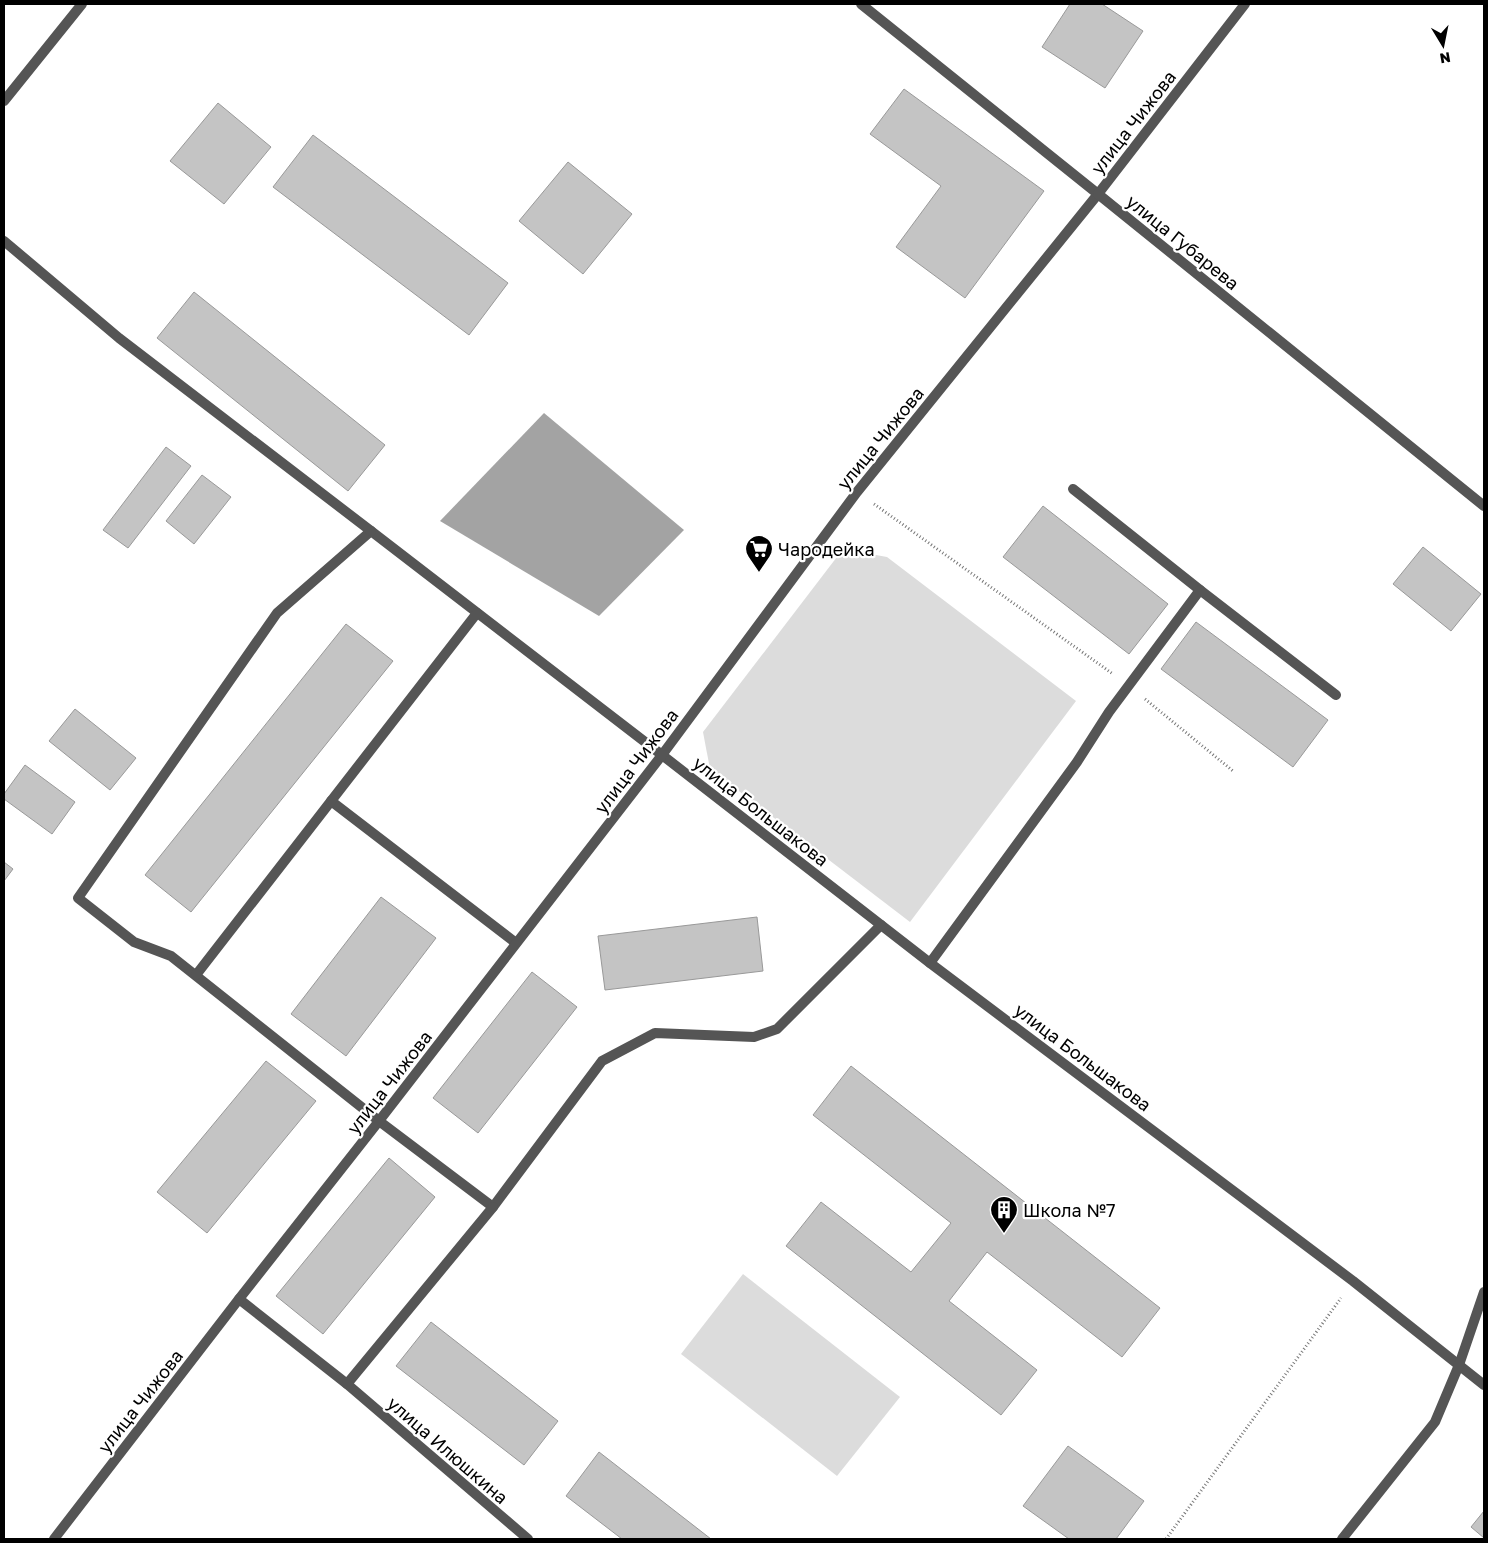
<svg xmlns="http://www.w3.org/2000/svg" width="1488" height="1543" font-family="'Golos Text',sans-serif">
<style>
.green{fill:#dcdcdc}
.water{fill:#a3a3a3}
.building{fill:#c4c4c4;stroke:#999}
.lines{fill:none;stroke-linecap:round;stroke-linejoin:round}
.path{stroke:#777;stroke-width:3;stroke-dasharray:1 2.5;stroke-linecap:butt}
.service{stroke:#555;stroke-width:10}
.minor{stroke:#555;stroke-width:10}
.tertiary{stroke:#555;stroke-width:10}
.labels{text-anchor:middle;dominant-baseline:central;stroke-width:4.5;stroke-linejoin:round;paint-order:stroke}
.street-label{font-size:18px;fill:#000;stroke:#fff}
.poi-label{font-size:18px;fill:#000;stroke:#fff;text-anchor:start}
</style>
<rect width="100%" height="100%" fill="#fff"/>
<g class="green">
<polygon points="843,549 887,557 1076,701 910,922 710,769 703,732"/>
<polygon points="743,1274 900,1397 837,1476 681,1354"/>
</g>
<polygon class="water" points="544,413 684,530 599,616 440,521"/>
<g class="building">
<polygon points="1070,4 1102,4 1143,31 1105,88 1042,47"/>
<polygon points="904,89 1044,191 965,298 896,247 941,186 870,134"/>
<polygon points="218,103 271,147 224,204 170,161"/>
<polygon points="313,135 508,283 469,335 273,187"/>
<polygon points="568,162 632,214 583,274 519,221"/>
<polygon points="194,292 385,445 348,491 157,338"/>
<polygon points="166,447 191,466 128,548 103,530"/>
<polygon points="202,475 231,497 194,544 166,521"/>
<polygon points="1043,506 1168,604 1129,654 1003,557"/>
<polygon points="1423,547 1481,594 1451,631 1393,584"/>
<polygon points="1196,622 1328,720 1293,767 1161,669"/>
<polygon points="346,624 393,661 191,912 145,875"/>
<polygon points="75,709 136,758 110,790 49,741"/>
<polygon points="25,765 75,802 52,834 4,799 4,794"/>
<polygon points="4,862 13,869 4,881"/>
<polygon points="381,897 436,938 346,1056 291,1014"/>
<polygon points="757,917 763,971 605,990 598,936"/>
<polygon points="532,972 577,1007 478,1133 433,1098"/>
<polygon points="266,1061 316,1101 207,1233 157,1192"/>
<polygon points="851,1066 1160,1308 1122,1357 987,1252 949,1301 1037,1370 1001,1415 786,1246 821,1202 911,1272 951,1223 813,1115"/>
<polygon points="389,1158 435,1197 323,1334 276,1296"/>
<polygon points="431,1322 558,1421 524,1465 396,1366"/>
<polygon points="1068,1446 1144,1501 1116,1539 1069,1539 1023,1506"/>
<polygon points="599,1452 711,1539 622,1539 566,1496"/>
<polygon points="1484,1511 1484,1538 1471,1527"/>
</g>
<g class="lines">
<g class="path">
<polyline points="874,504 1113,674"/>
<polyline points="1145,699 1233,771"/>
<polyline points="1166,1539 1341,1298"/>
</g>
<g class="service">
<polyline points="1073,489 1200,590"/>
<polyline points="662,755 371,531 277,613 78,898 134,942 171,956 379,1121 493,1207 602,1061 655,1033 754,1037 777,1029 881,925"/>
<polyline points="331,801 516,943"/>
<polyline points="930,963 1077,762 1109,712 1200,590 1336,695"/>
<polyline points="196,975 477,613"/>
<polyline points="239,1299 347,1384 493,1207"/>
</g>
<g class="minor">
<polyline points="4,101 82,4"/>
<polyline points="4,241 119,338 371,531"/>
<polyline points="662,755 930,963 1353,1281 1484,1385"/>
<polyline points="347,1384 528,1539"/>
<polyline points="54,1539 239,1299 379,1121 662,755 857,492 1098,194 861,4"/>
</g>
<g class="tertiary">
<polyline points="1245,4 1098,194 1484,506"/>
<polyline points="1342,1539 1435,1422 1459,1365 1484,1292"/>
</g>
</g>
<defs>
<symbol id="supermarket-pin" viewBox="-11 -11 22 30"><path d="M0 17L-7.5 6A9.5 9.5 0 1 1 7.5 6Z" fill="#000" stroke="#fff"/><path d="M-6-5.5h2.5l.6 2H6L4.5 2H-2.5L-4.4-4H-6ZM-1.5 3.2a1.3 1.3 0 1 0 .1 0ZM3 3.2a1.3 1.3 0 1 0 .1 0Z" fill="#fff"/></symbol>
<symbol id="building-pin" viewBox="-11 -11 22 30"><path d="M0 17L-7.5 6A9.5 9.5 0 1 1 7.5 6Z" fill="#000" stroke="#fff"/><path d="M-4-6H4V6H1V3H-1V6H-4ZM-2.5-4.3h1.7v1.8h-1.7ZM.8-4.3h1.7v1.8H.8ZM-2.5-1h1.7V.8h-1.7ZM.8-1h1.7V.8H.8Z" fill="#fff"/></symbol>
</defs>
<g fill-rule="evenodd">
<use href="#supermarket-pin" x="743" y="533" width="32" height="43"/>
<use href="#building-pin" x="988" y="1194" width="32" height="43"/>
</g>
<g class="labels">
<g class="street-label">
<text transform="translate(1133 122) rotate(-52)">улица Чижова</text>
<text transform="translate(1183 242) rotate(39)">улица Губарева</text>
<text transform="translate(880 438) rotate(-51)">улица Чижова</text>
<text transform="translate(636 761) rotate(-53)">улица Чижова</text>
<text transform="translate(761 811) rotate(38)">улица Большакова</text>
<text transform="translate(1083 1057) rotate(37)">улица Большакова</text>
<text transform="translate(389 1082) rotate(-52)">улица Чижова</text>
<text transform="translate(140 1401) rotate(-52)">улица Чижова</text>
<text transform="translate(448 1450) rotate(41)">улица Илюшкина</text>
</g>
<g class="poi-label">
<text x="778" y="549">Чародейка</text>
<text x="1023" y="1210">Школа №7</text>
</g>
</g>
<rect width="1488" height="1543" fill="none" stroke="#000000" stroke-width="10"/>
<g transform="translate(1443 45) rotate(170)" stroke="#ffffff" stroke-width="4" paint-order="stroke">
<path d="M0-4L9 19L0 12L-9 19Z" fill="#000000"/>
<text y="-8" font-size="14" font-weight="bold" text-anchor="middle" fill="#000000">N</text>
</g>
</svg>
